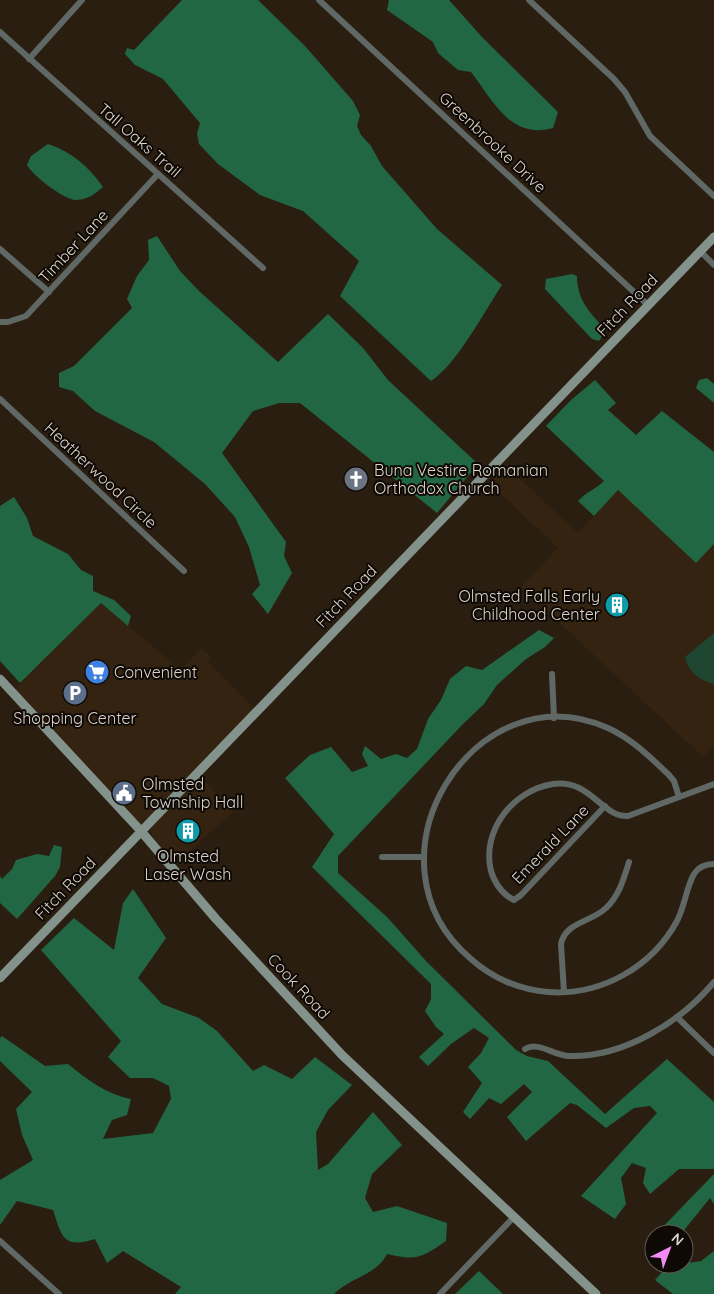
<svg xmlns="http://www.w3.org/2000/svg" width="714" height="1294" font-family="Quicksand,sans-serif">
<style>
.built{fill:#332310}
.green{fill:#1e4630}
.forest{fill:#226743}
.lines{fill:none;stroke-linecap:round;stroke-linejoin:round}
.street{stroke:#5f6864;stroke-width:6}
.secondary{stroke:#83928a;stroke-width:9}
.labels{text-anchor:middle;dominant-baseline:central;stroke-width:4;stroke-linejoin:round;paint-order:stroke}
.street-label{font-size:16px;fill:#dcd4cb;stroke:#0e0905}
.poi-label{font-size:16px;fill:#dcd4cb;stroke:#0e0905;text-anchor:start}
</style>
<rect width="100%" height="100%" fill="#2a1e11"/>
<g class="built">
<polygon points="504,464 578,533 618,490 696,563 714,544 714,745 703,757 521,587 558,548 488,482"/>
<polygon points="101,603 181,670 201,648 211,657 208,662 254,708 151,815 140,824 14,691"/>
<polygon points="199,776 234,811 173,866 155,841 150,830 155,821"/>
</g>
<path class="green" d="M714 633V684C699 680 688 672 685 657Z"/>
<g class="forest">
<path d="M182 0H258L305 46 353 101 360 115 357 126 361 135 371 146 382 166 437 229 502 285C484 312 457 364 431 381L340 296 359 261 303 211 260 195 218 164 199 144 197 134 200 123 163 79 135 65 125 54 127 48 134 50Z"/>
<path d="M389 0H449L482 37 558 112 553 128C510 140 493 100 471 72L458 70 438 53 433 42 387 10Z"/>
<path d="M48 144C72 152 89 167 103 187 95 194 87 200 75 200 63 199 32 175 27 165L31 156Z"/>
<polygon points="157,236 180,271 199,291 278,362 328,314 363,348 388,380 478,464 437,513 300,403 279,403 253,411 222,453 286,542 284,556 292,573 268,614 252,594 260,585 249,547 235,517 205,484 154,442 95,411 73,391 59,387 59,373 74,366 132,308 127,299 137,276 149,260 148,240"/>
<path d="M572 274 577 276C577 300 590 313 606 330L599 341 592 339 545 289 546 279Z"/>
<polygon points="707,378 714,384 714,403 696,388 699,380"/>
<path d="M595 380 616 403 608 410 636 435 662 411 714 452V544L696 563 618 490 594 516 578 501C586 492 596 489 604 481L546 426 571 400Z"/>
<polygon points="14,497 27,518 33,536 68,554 81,570 93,576 93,591 114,600 131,616 128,626 101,603 20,683 0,661 0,506"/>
<polygon points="539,630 554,638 545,647 526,659 497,685 484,704 462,725 338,856 338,873 387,917 426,961 516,1050 527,1056 548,1061 605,1114 667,1059 714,1102 714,1169 679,1169 650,1194 643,1183 646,1168 632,1163 621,1178 626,1204 615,1219 581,1196 657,1113 650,1106 634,1108 606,1128 577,1105 570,1103 526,1141 507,1117 532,1092 524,1084 501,1104 489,1098 470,1119 463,1112 482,1083 468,1067 481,1053 489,1038 474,1028 451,1044 428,1066 419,1057 444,1034 436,1027 425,1011 431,999 431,984 312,867 334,834 285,778 310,755 331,747 352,772 368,766 362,754 365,746 381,759 396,754 407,758 417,749 428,719 441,700 450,679 466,666 482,670"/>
<polygon points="54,845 62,847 60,867 55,876 17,919 0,903 0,876 2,879 12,869 16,860 37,854 49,856"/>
<path d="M133 889 166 938 138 978 162 1004 199 1018 217 1031 253 1071 264 1065 292 1079 315 1057 352 1085 328 1110 316 1132 318 1170 328 1164 373 1112 402 1145 372 1174 365 1198 373 1212 397 1206 447 1223 446 1241C421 1258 417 1261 387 1254 377 1275 349 1278 334 1294H175L181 1287 123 1251 107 1263 95 1239C63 1249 62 1237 53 1210L17 1201 0 1225V1180L33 1160 22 1135 16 1109 32 1092 0 1061V1038L2 1036 45 1066 68 1064C86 1079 106 1094 131 1099L127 1115 112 1120 103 1139 153 1133 171 1099 169 1086 153 1078H130L108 1057 121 1041 41 950 74 918 114 950 123 903Z"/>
<polygon points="714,1174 714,1204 710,1198 681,1234 656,1234"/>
<polygon points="714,1251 714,1294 673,1294 655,1280 668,1266 701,1261"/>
<polygon points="479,1271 503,1294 455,1294"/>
</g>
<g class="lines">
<g class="street">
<polyline points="319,0 648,305"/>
<polyline points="529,0 614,79 625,92 650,136 714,196"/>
<polyline points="0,32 263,268"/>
<polyline points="29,59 82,0"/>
<polyline points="0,249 49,292"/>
<polyline points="700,251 714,265"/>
<polyline points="0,322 8,322 26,316 158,174"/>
<polyline points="0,399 184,571"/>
<polyline points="552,674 554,718"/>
<path d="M679 797 674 781 669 775C650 757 632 739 608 728 474 668 355 861 471 959 492 978 520 990 548 992 601 996 652 967 677 921 685 906 686 888 694 874 699 866 706 864 714 864"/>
<path d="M605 806 521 895 514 900C502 894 495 884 491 871 481 831 513 790 553 784 591 779 601 817 628 816L714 784"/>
<polyline points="382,857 423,857"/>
<path d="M564 992 561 944C565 922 592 922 606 908 619 896 624 878 629 862"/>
<polyline points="677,1017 714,1053"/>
<path d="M525 1049C538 1041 553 1055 568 1056 623 1058 681 1022 714 982"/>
<polyline points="0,1241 59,1294"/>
<polyline points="440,1294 514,1217"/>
</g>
<g class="secondary">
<polyline points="0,679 140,830 216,919 342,1055 596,1294"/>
<polyline points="0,978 714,237"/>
</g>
</g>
<defs>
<symbol id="church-disc" viewBox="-11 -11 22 22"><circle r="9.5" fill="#6b7280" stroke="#0e0905"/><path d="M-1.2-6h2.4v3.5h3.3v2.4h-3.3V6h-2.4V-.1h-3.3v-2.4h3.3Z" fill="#fff"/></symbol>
<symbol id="building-disc" viewBox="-11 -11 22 22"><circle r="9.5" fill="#0f9aa8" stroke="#0e0905"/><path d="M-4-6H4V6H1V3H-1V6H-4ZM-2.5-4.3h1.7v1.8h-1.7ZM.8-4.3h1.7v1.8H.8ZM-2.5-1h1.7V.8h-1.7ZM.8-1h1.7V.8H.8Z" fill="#fff"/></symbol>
<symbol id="supermarket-disc" viewBox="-11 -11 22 22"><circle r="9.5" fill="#3f7fe0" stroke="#0e0905"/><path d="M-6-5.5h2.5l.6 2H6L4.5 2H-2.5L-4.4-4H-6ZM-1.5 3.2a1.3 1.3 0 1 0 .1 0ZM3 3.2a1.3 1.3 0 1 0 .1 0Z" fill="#fff"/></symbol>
<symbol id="parking-disc" viewBox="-11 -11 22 22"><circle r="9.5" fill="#5c6f8a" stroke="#0e0905"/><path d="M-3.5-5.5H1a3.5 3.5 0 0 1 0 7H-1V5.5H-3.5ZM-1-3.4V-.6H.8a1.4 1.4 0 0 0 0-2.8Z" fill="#fff"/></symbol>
<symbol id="civic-disc" viewBox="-11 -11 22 22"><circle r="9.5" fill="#5c6f8a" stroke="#0e0905"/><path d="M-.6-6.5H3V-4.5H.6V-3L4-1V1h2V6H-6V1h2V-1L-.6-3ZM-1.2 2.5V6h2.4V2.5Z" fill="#fff"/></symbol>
</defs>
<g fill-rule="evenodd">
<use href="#church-disc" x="342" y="465" width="28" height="28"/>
<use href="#building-disc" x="603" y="591" width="28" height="28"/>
<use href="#supermarket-disc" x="83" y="658" width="28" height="28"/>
<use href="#parking-disc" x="61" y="679" width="28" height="28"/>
<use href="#civic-disc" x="110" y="779" width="28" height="28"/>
<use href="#building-disc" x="174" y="817" width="28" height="28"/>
</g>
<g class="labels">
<g class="street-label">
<text transform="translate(140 140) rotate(41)">Tall Oaks Trail</text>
<text transform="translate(493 142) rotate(43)">Greenbrooke Drive</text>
<text transform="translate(73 246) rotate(-47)">Timber Lane</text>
<text transform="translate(627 305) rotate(-46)">Fitch Road</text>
<text transform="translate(101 475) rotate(43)">Heatherwood Circle</text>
<text transform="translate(346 596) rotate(-46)">Fitch Road</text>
<text transform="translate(550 844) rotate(-46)">Emerald Lane</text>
<text transform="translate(65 888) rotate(-46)">Fitch Road</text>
<text transform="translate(299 986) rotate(47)">Cook Road</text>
</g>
<g class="poi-label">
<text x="374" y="470">Buna Vestire Romanian<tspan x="374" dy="18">Orthodox Church</tspan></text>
<text x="600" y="596" text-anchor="end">Olmsted Falls Early<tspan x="600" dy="18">Childhood Center</tspan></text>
<text x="114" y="672">Convenient</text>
<text x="75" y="718" text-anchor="middle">Shopping Center</text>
<text x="142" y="784">Olmsted<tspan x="142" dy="18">Township Hall</tspan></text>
<text x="188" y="856" text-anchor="middle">Olmsted<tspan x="188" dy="18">Laser Wash</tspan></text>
</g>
</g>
<g transform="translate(669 1249) rotate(42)"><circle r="24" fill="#0e0905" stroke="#605a54"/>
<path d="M0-4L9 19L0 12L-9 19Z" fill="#f08bf5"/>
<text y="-8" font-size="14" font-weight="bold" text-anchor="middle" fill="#dcd4cb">N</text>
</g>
</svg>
